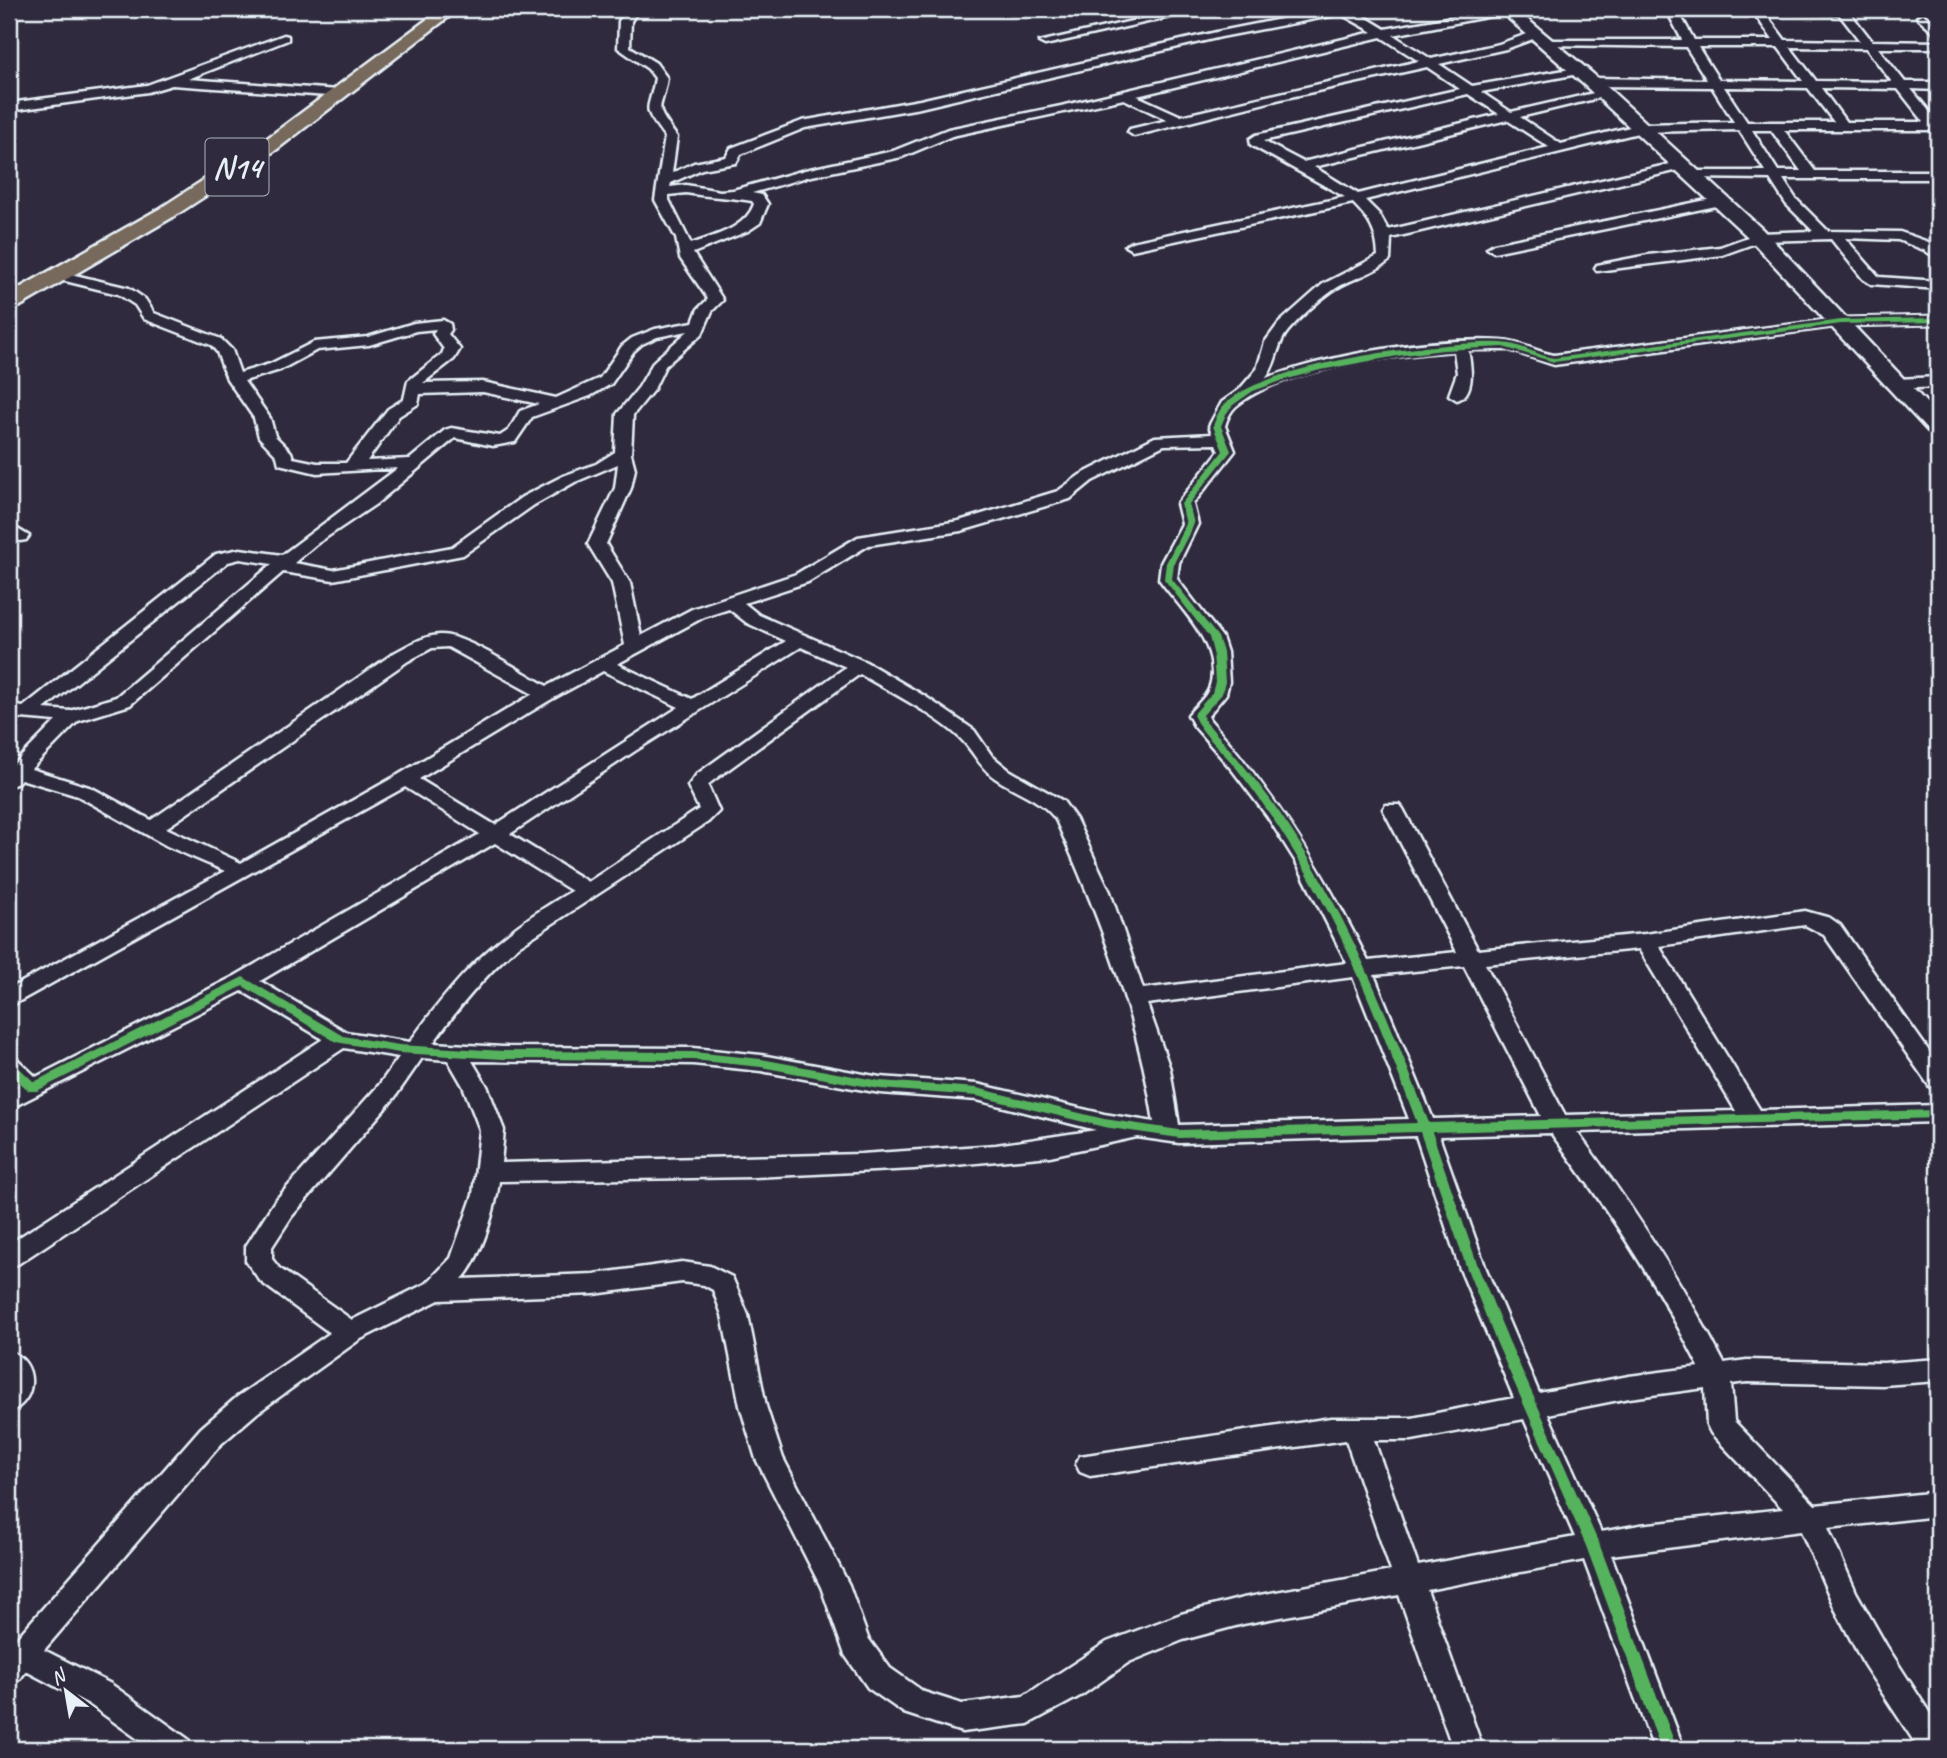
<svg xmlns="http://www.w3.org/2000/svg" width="1947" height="1758" font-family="Caveat,sans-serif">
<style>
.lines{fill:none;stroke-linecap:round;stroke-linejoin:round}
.minor-casing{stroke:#e8f1f8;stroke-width:5}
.secondary-casing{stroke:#e8f1f8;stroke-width:5}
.primary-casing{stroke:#e8f1f8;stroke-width:5}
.minor{fill:#2f2a3d;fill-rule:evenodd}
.secondary{fill:#2f2a3d;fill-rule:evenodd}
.primary{fill:#77695c;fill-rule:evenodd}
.cycleway-casing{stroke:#2f2a3d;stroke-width:5}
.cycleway{fill:#56b35d;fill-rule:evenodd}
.labels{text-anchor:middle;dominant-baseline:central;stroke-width:7;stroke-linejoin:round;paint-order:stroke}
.shield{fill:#2f2a3d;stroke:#b0b5c0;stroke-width:2}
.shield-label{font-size:32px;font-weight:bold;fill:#e8f1f8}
</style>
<rect width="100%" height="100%" fill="#2f2a3d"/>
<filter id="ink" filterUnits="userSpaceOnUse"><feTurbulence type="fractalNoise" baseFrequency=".0143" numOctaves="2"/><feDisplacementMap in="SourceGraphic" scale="14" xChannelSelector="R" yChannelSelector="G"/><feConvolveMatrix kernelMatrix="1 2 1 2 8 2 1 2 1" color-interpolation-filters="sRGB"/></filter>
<g filter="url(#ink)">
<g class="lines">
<defs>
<g id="minor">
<path d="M628 9H639L631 21 630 47 656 63 667 78C661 115 652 102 677 137L672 173 694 163 726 157 731 148 802 121 920 100 1221 31 1331 9H1352L1385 29 1496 9H1512L1507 13 1393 35 1431 59 1499 44 1533 32H1541V36L1506 49 1439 64 1472 86 1582 67V73L1578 74 1481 92 1511 112 1607 90V96L1520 117 1561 144 1642 124 1734 122 1712 87 1592 86 1586 82 1592 78 1707 80 1686 47 1546 45 1540 42 1542 40H1682L1666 9H1677L1694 40H1773L1751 9H1847L1872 41 1938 42V48H1878L1905 82H1938V90L1911 89 1938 122V136L1930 130H1784L1815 171H1938V179H1783L1796 199 1828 231 1900 232 1934 244 1938 248V259L1924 250 1898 240 1845 238 1879 277 1938 281V289L1871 284 1863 279 1831 239 1761 241 1722 255 1597 271 1595 268 1597 265 1648 255 1720 247 1759 233 1813 231 1786 204 1770 179 1688 178V172L1693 171H1765L1739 130 1642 132 1365 200 1379 214 1388 230 1683 161 1689 165 1683 169 1391 238 1390 260C1373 275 1350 278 1332 291 1318 301 1300 317 1288 331 1276 345 1277 365 1265 379 1329 354 1434 337 1502 341 1521 342 1536 352 1554 355L1841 318 1938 316V324L1841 326 1554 365 1509 350H1468C1471 365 1476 394 1457 400L1449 395 1457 373 1454 351C1398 355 1276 369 1235 407 1230 412 1227 419 1225 426L1235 451 1193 504 1198 524 1179 563 1177 579 1222 637 1227 652 1229 682 1226 694 1208 716 1210 720C1275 794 1325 873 1368 961L1457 952 1383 809 1386 805H1400L1403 809 1478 950 1645 934 1805 911 1830 918 1840 925 1938 1064V1089L1930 1087 1824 935 1805 925 1659 946 1760 1110 1938 1105V1122L1577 1132C1633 1207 1681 1280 1724 1363L1747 1360 1883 1363 1938 1359V1381L1883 1385 1747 1382 1731 1384 1734 1421 1815 1505 1938 1492V1516L1828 1528 1856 1592 1886 1645 1938 1726V1749H1919L1864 1665 1835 1609 1801 1531 1611 1555 1684 1749H1654L1584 1560 1427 1590 1483 1749H1453L1399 1595 1243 1624 1183 1640 1129 1662 1082 1695 1028 1724 962 1732 904 1713 868 1688 845 1655 821 1587 756 1459 740 1406 722 1315 713 1290 704 1285 682 1282 594 1294 439 1300 359 1340 257 1413 221 1444 44 1650 111 1684 188 1739 192 1749H152L89 1704 26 1671 20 1679 9 1683V1639H16L201 1428 237 1397 330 1333 261 1282 246 1261V1246L274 1202 379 1085 399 1057 344 1048 18 1264 9 1267V1244L323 1039 242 991 9 1109V1091L17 1086 9 1078V1057L17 1059 36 1077 235 976 480 834 405 787 9 1007V989L225 871 167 846 78 796 21 779 16 784 9 786V764L13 765 56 721 9 717V705L23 707 216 554 240 549 282 555 398 468 317 473 279 464 277 456 259 437 254 418 227 379 217 352 211 345 144 319 135 305 118 294 53 278 51 275 58 271 129 288 145 299 154 313 221 339 232 350 240 373 270 364 314 342 368 337 414 323 443 320 450 324 451 330 448 334 460 349 454 359 423 383 483 382 556 398 600 378 622 346 632 338 655 329 693 322 698 309 708 299 680 258 676 238 655 200 665 137C640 104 649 114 655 78L648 69 618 48 619 21ZM1764 12 1839 14 1860 41 1785 40ZM1341 14 1373 32 1061 106 948 129 893 151 805 170 733 190 720 191 686 185 670 187 671 183 702 169 736 163 741 154 805 128 920 108 1221 37ZM1381 37 1419 61 1181 116 1137 96ZM1698 47H1778L1803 81 1719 80ZM1790 47 1866 48 1892 82 1816 81ZM1427 67 1460 89 1256 135 1250 139 1251 145 1345 197 1132 242 1125 246 1132 250 1353 203C1370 220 1377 232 1378 256L1323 284 1279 323 1265 342 1257 369 1239 390 1222 402 1209 426 1212 434 1155 437 1080 475 1058 491 959 521 858 537 796 574 692 609 641 636 630 583 606 544 631 488 635 469 631 454 633 415 654 389 665 366 702 334 712 311 723 300 693 253 748 231 760 223 768 204 762 195 752 193 807 177 902 157 952 136 1124 99 1168 120 1130 129 1128 132 1134 136 1281 99ZM1724 87 1808 88 1834 122H1747ZM1821 88 1898 89 1924 122H1846ZM1468 94 1499 114 1303 162 1263 141ZM1507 120 1549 147 1358 194 1314 167ZM1752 130H1771L1801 171H1778ZM686 193C708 197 730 197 752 201L754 204C745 229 715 235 691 244L669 200V195ZM436 329 433 334 444 349 442 354 408 381 404 399 388 409 346 463H317L293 458 291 452 275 436 270 418 244 381 280 370 317 350 369 345 416 331ZM688 331 654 361 639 387 617 414 615 452 596 464 563 476 522 497 452 547 333 570 294 563 315 545 376 504 455 438 493 446 515 442 532 417 590 396 611 384 633 352 642 344 657 337ZM483 392 539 404 520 411 509 430 500 436 451 428 445 430 410 459 367 461 399 416 418 404 420 394ZM1216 444 1219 451 1177 504 1182 524 1161 563 1159 579C1181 610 1224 647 1209 689 1205 699 1194 707 1188 715L1194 726 1233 771 1267 816 1296 862 1347 963 1143 989 1110 892 1076 819 1063 801 1009 770 992 756 974 730 926 697 866 662 759 615 744 603 808 582 869 545 961 531 1070 499 1092 481 1164 445ZM618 464 615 488 588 544 612 583 625 645 547 686C523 673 465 634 440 635 423 636 409 645 394 653L151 820 92 788 31 769 78 721 130 705 283 572 333 580 463 555 534 505 575 482ZM240 559 272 564 116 697 70 711 44 709 228 562ZM729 609 747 623 786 641 692 699 617 664 704 617ZM448 647 533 694 398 775 241 863 166 828 408 661 432 648ZM801 647 846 667 697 774 688 786 699 809 588 882 510 834 635 751ZM603 671 679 707 495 825 419 779 550 700ZM860 674C890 692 935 714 960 738 973 750 979 767 995 778 1015 792 1042 799 1056 820 1098 913 1139 1021 1154 1122L1104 1114 977 1084 880 1077 761 1055 693 1048 503 1047 433 1043C458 1008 484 976 517 947L708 822 719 811 708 786 711 782ZM495 843 572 891C497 934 460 972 410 1042L346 1032 260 981ZM1639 949 1736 1111 1565 1115 1485 964ZM1464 966 1541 1116 1433 1119 1374 975ZM1353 977 1409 1119 1179 1125 1170 1069 1147 1004ZM422 1058 448 1060 463 1086 480 1130 473 1195 451 1258 427 1283 352 1320 279 1268 272 1259V1247L292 1216 395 1097ZM472 1061 693 1064 761 1071 880 1093 977 1100 1096 1130 996 1145 861 1154 501 1163 504 1130 487 1086ZM1551 1133C1607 1208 1657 1283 1699 1367L1629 1376 1539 1393 1486 1269 1439 1136ZM1416 1136 1460 1269 1514 1398 1412 1418H1331L1080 1456 1076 1464 1080 1472 1090 1476 1346 1440 1391 1571 1243 1598 1181 1614 1107 1642 1024 1696 962 1704 924 1692 890 1668 868 1638 849 1585 783 1458 766 1406 748 1315 732 1277 710 1266 682 1262 594 1274 462 1279C481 1259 496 1208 499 1181L754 1177 914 1169 1050 1156 1137 1137 1179 1143ZM1705 1388 1707 1425 1711 1433 1783 1509 1640 1525 1601 1532 1548 1414 1629 1398ZM1524 1419 1575 1537 1418 1566 1374 1440H1412Z"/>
<polygon points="1031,9 1050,9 1036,13"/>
<polygon points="1185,9 1206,9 1045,45 1039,42"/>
<polygon points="1923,14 1938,26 1938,35 1919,19 1917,17"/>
<polygon points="284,35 288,36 288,40 188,79 338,90 342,91 342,97 172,85 148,92 9,111 9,103 147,85"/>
<polygon points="1721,197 1728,201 1726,204 1494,252 1487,248 1494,244"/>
<polygon points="1938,377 1938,387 1897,389 1889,384 1897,379"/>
<polygon points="9,524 29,536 26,540 20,541 9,536"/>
<path d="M9 1351C39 1361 38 1402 9 1412Z"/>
</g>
<polygon id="secondary" points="1498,9 1515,9 1593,74 1762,229 1938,415 1938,435 1930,433 1748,237 1581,82"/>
<polygon id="primary" points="441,9 459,9 276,150 173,217 17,308 9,309 9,294 159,209 262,142"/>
</defs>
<use href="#minor" class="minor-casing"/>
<use href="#secondary" class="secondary-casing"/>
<use href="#primary" class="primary-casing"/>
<use href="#minor" class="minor"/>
<use href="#secondary" class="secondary"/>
<use href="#primary" class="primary"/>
<defs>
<path id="cycleway" d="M1938 318V322L1841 324 1554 362 1503 347 1443 350 1403 355 1320 370 1284 380 1253 391 1233 405 1226 414 1221 426 1231 451 1189 504 1194 524 1174 563 1172 579 1218 637 1223 652 1225 682 1222 694 1203 715 1205 721C1231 750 1257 780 1279 812 1345 907 1388 1016 1429 1123L1938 1110V1118L1432 1132 1479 1269 1508 1339 1600 1546 1677 1749H1661L1586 1546 1495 1339 1467 1269 1420 1132 1179 1138 1104 1127 977 1096 880 1089 761 1067 693 1060 503 1059 399 1053 336 1042 243 986 37 1091H29L9 1072V1061L13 1062 34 1082 243 977 343 1036 399 1045 503 1051 693 1052 761 1059 880 1081 977 1088 1104 1119 1179 1130 1417 1123C1382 1031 1347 936 1294 852 1276 823 1258 795 1237 769 1223 751 1202 735 1193 715L1212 693 1215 682 1213 652 1209 637 1164 579 1166 563 1186 524 1181 504 1223 451 1213 426C1216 418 1219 409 1226 403 1267 363 1444 340 1502 343 1521 344 1536 355 1554 358L1841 320Z"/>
</defs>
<use href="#cycleway" class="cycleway-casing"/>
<use href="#cycleway" class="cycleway"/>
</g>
</g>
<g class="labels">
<rect class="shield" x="205.5" y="138.5" width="63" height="57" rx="5"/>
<g class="shield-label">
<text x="237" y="167">N14</text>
</g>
</g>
<rect width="1947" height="1758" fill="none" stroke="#2f2a3d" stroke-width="35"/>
<rect x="18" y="18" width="1912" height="1723" fill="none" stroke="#e8f1f8" stroke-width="2.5" filter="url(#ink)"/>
<g transform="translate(66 1691) rotate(329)" stroke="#2f2a3d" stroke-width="5" paint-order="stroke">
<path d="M0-5L12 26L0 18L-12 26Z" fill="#e8f1f8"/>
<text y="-10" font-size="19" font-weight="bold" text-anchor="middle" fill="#e8f1f8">N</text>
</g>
</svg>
